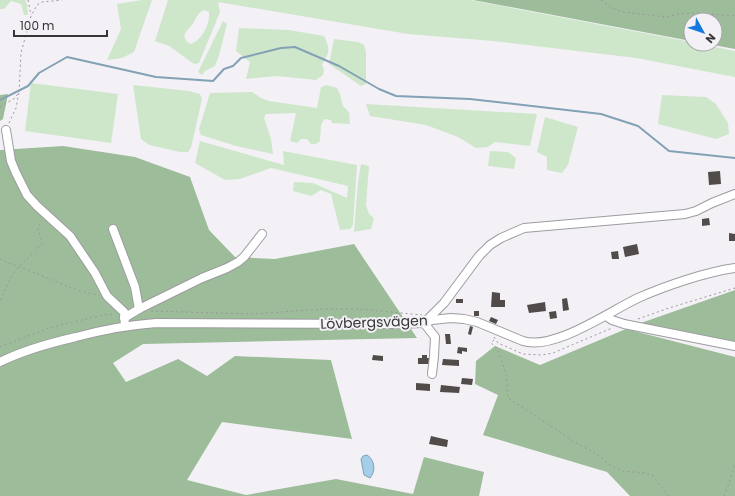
<svg xmlns="http://www.w3.org/2000/svg" width="735" height="496" font-family="Poppins,sans-serif">
<style>
.green{fill:#cee7cb;fill-rule:evenodd}
.forest{fill:#9dbc99}
.water{fill:#a4cfea;stroke:#83a1b4}
.lines{fill:none;stroke-linecap:round;stroke-linejoin:round}
.stream{stroke:#83a1b4;stroke-width:2}
.building{fill:#514c4a}
.minor-casing{stroke:#9d9ca1;stroke-width:10}
.path{stroke:#99989b;stroke-width:1;stroke-dasharray:2 3;stroke-linecap:butt}
.minor{stroke:#fff;stroke-width:8}
.labels{text-anchor:middle;dominant-baseline:central;stroke-width:4;stroke-linejoin:round;paint-order:stroke}
.street-label{font-size:14px;fill:#363537;stroke:#f3f1f6}
</style>
<rect width="100%" height="100%" fill="#f3f1f6"/>
<g class="green">
<polygon points="0,0 25,0 27,4 28,15 24,15 21,4 11,1 4,9 0,9"/>
<polygon points="142,0 152,0 134,52 122,58 107,60 121,29 117,4"/>
<path d="M168 0H470L691 42V44H700L735 51V77L636 58 493 41 408 34 218 2 220 12 199 63 194 64 169 46 155 41ZM204 10 209 12C210 25 202 39 191 44L187 42 184 36C187 28 191 28 194 22 197 16 198 13 204 10Z"/>
<path d="M223 21 227 24C223 38 221 52 215 66L205 71 202 75 198 72Z"/>
<path d="M239 28 289 30 324 36C331 50 329 52 322 65L324 69 323 75 316 80 277 76 246 79 250 62 236 51Z"/>
<polygon points="334,39 358,42 364,45 366,52 366,84 361,86 329,64"/>
<polygon points="31,83 118,94 111,143 25,131"/>
<polygon points="133,85 189,91 200,94 202,99 191,148 188,152 180,152 149,145 141,139"/>
<polygon points="326,85 337,88 340,94 343,106 349,112 350,124 332,123 331,120 324,119 321,125 320,141 316,144 311,144 307,139 301,139 297,143 290,141 296,113 266,114 264,118 271,139 273,154 236,146 201,135 199,129 210,93 252,92 261,98 269,101 317,108 321,87"/>
<polygon points="662,95 706,97 716,104 728,123 729,134 716,139 658,124"/>
<polygon points="366,104 537,114 530,146 495,142 488,147 476,148 458,137 426,125 370,116"/>
<polygon points="545,117 578,127 568,165 562,173 547,170 547,157 537,152"/>
<polygon points="200,141 284,165 283,151 357,165 353,225 350,229 340,230 331,194 321,190 311,196 293,191 294,182 313,183 347,198 348,186 271,168 240,179 225,180 195,163"/>
<polygon points="490,151 508,152 516,158 514,169 488,166"/>
<polygon points="361,164 369,166 366,205 369,214 374,218 371,229 354,232 358,182"/>
</g>
<g class="forest">
<polygon points="473,0 735,0 735,49 708,44 715,44 715,20 691,20 691,41"/>
<polygon points="8,94 3,119 0,121 0,95"/>
<polygon points="63,146 135,157 190,177 209,230 235,257 275,259 354,244 417,338 143,344 113,363 126,382 178,359 207,376 235,356 331,360 352,439 222,422 187,480 246,495 336,479 413,494 424,457 484,472 479,496 0,496 0,150"/>
<polygon points="735,290 735,344 707,336 638,324"/>
<polygon points="626,329 735,357 735,496 630,496 607,472 483,435 498,395 475,384 476,361 495,346 540,365"/>
</g>
<path class="water" d="M367 455C375 460 376 471 370 478L364 475 361 459 363 456Z"/>
<g class="lines">
<polyline class="stream" points="0,100 28,86 39,73 67,57 156,77 213,81 224,69 233,66 241,58 281,48 295,47 339,66 379,89 396,96 470,99 601,114 638,126 669,151 735,158"/>
</g>
<g class="building">
<polygon points="720,171 721,184 709,185 708,172"/>
<polygon points="709,218 710,225 702,226 702,219"/>
<polygon points="729,233 735,234 735,241 729,241"/>
<polygon points="637,244 639,254 625,257 623,247"/>
<polygon points="618,251 619,259 612,259 611,252"/>
<polygon points="492,292 500,293 500,300 505,300 505,307 491,307"/>
<polygon points="567,298 569,310 563,311 562,299"/>
<rect x="456" y="299" width="7" height="4"/>
<polygon points="545,302 546,311 529,313 527,305"/>
<rect x="474" y="311" width="5" height="5"/>
<polygon points="556,311 557,318 550,319 549,312"/>
<polygon points="491,317 498,320 496,324 489,321"/>
<polygon points="470,326 473,327 471,335 468,334"/>
<polygon points="445,334 450,334 451,344 446,344"/>
<polygon points="458,347 467,348 467,352 462,351 462,354 457,353"/>
<polygon points="373,355 383,356 383,361 372,360"/>
<polygon points="422,355 427,355 427,358 433,358 433,364 418,364 418,358 422,358"/>
<polygon points="443,359 459,360 459,366 442,365"/>
<polygon points="462,378 473,379 472,385 461,384"/>
<polygon points="416,383 430,384 430,391 416,390"/>
<polygon points="441,385 460,387 459,393 440,392"/>
<polygon points="431,436 448,440 447,447 429,444"/>
</g>
<g class="lines">
<defs>
<g id="minor">
<polyline points="6,130 11,161 16,173 27,195 37,206 70,236 95,273 107,296 124,312 125,326"/>
<polyline points="113,229 135,287 139,309"/>
<polyline points="606,316 612,320 624,324 735,346"/>
<polyline points="124,318 139,309 202,278 227,268 238,262 244,257 262,234"/>
<path d="M0 362C24 350 50 343 76 337 102 330 129 325 156 323L398 324 424 323 432 320 451 318 464 319 477 322 523 341C554 351 610 311 638 298 665 286 706 272 735 268"/>
<polyline points="432,374 434,356 435,337 424,323 444,303 479,256 490,245 501,238 524,228 685,214 696,211 712,203 735,194"/>
</g>
</defs>
<use href="#minor" class="minor-casing"/>
<g class="path">
<polyline points="28,0 31,15"/>
<polyline points="601,0 612,8 623,12 667,17 677,14 694,13 735,16"/>
<polyline points="0,107 15,98 19,92 21,53 31,16 37,5 42,2 62,0"/>
<polyline points="9,123 16,108 19,92"/>
<path d="M0 259C13 266 27 269 40 275 60 283 78 292 99 295"/>
<path d="M0 300C6 290 9 280 15 271 23 261 34 254 42 243L38 228 41 220"/>
<polyline points="151,311 252,314 324,309 360,309 422,315"/>
<polyline points="638,319 669,308 735,288"/>
<polyline points="494,337 498,343 523,354 542,355 553,353 612,328"/>
<polyline points="494,340 491,343 497,348 506,373 508,398 560,432 574,442 597,454 611,466 622,471 646,473 653,476 669,496"/>
<polyline points="0,347 49,328 102,315 114,314"/>
<polyline points="724,496 730,481 735,463"/>
</g>
<use href="#minor" class="minor"/>
</g>
<g class="labels">
<g class="street-label">
<text transform="translate(374 322) rotate(-2)">Lövbergsvägen</text>
</g>
</g>
<g transform="translate(703 32) rotate(130)"><circle r="19" fill="#f3f1f6" stroke="#a7a6aa"/>
<path d="M0-3L7 15L0 10L-7 15Z" fill="#1379e1"/>
<text y="-6" font-size="11" font-weight="bold" text-anchor="middle" fill="#363537">N</text>
</g>
<path d="M14 30v6h93v-6" fill="none" stroke="#363537" stroke-width="2"/>
<text x="20" y="30" font-size="12" fill="#363537" stroke="#f3f1f6" stroke-width="3" paint-order="stroke">100 m</text>
</svg>
